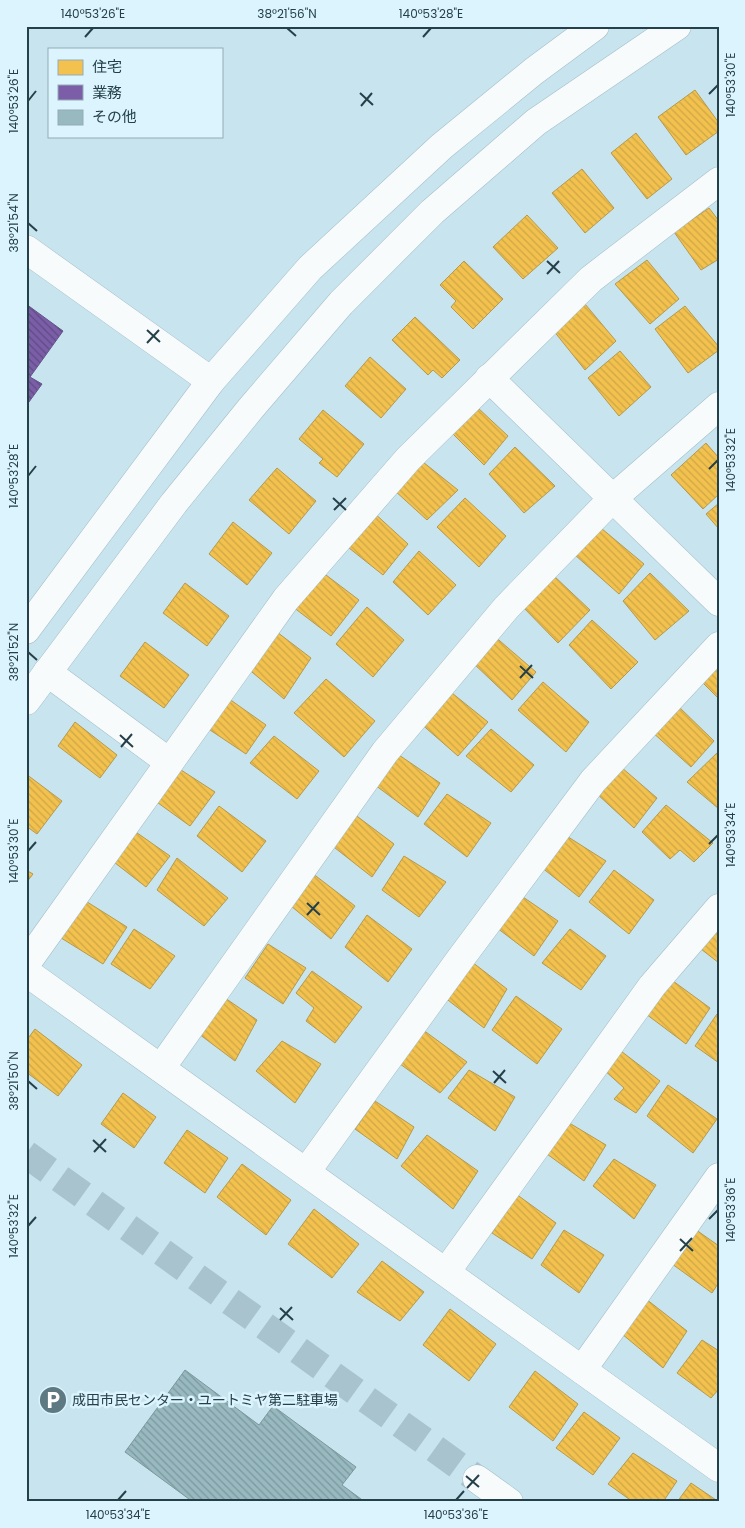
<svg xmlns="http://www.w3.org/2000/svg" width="745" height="1528" font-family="Poppins,'Noto Sans JP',sans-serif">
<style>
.homes{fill:url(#homes-back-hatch);stroke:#b59a4c}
.offices{fill:url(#offices-back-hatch);stroke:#62558b}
.building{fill:url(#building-back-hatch);stroke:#7c979d}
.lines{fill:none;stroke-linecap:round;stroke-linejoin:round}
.secondary-tunnel{stroke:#a8c3cd;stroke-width:28;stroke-dasharray:28 14;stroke-linecap:butt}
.street-casing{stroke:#a6bfc8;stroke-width:29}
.secondary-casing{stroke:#a6bfc8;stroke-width:29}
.street{stroke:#f7fbfc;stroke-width:28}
.secondary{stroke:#f7fbfc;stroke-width:28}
.ticks{fill:none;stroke:#264049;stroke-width:2}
.labels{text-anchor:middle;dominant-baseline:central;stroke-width:5;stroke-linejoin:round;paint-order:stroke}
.poi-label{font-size:14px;fill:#264049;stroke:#dbf4fd;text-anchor:start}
.neatline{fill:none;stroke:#264049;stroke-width:2}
.ticks-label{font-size:12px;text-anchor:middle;fill:#264049}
</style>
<defs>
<pattern id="homes-back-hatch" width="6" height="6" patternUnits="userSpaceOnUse" patternTransform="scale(1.25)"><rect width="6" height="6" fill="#f2c14e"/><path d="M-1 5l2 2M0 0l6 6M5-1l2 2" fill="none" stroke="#cfa746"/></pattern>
<pattern id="offices-back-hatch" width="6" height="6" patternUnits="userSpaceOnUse" patternTransform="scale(1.25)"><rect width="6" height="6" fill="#7b5ea7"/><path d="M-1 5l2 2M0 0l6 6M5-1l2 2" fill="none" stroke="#5f4b83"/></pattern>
<pattern id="building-back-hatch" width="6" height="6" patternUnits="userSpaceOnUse" patternTransform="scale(1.25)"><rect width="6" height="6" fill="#97b9bf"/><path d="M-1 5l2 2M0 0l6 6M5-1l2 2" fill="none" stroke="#7b989d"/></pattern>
</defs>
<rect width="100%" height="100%" fill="#c8e4ee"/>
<g class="homes">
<polygon points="695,90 719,123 719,131 686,155 658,117"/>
<polygon points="636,133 672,179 647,199 611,153"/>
<polygon points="582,169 614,208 585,233 552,193"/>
<polygon points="709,208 719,221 719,259 701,270 674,232"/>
<polygon points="527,215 558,248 523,279 493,247"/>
<polygon points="647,260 679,299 650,324 615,284"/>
<polygon points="464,261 503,299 473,329 451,307 456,301 440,285"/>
<polygon points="585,304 616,341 585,370 553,330"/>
<polygon points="685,306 719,347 719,350 688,373 655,329"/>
<polygon points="415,317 460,360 442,378 433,370 428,375 392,340"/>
<polygon points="620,351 651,387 619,416 588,378"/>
<polygon points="370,357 406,389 381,418 345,386"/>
<polygon points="477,407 508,436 484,465 449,430"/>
<polygon points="323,410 364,444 337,477 319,463 323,459 299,439"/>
<polygon points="706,443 719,458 719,494 703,509 671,475"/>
<polygon points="515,447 555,486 524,513 489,474"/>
<polygon points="423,462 458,490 427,520 394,490"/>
<polygon points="277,468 316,501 289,534 249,500"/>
<polygon points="465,498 506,536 479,567 437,527"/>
<polygon points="719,503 719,529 706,514"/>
<polygon points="372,511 408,544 383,575 344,544"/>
<polygon points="233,522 272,553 247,585 209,554"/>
<polygon points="601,528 644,564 619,594 575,555"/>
<polygon points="419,551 456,585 428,615 393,582"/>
<polygon points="650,573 689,611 655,640 623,601"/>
<polygon points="326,575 359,600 331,636 293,607"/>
<polygon points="553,575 590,610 558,643 522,606"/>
<polygon points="185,583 229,616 207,646 163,613"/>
<polygon points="367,607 404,640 373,677 336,644"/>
<polygon points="592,620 638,662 611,689 569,645"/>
<polygon points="273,629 311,658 284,699 246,667"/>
<polygon points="493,635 536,672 512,700 472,662"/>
<polygon points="145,642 189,675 164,708 120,676"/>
<polygon points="719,665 719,699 702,682"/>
<polygon points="326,679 375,721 344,757 294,713"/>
<polygon points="543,682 589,722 566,752 518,710"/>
<polygon points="447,689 488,722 458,756 419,722"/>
<polygon points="225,696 266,725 246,754 204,726"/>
<polygon points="677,705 714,741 691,767 651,731"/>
<polygon points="75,722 117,755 100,778 58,746"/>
<polygon points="491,729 534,765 511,792 466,756"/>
<polygon points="274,736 319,771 297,799 250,763"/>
<polygon points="718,752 719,753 719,809 687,782"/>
<polygon points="396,753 440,783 418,817 375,785"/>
<polygon points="621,767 657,798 634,828 596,793"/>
<polygon points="178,768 215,792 190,826 154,800"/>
<polygon points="26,774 62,801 37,834 26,826"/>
<polygon points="447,794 491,823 467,857 424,824"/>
<polygon points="666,805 713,843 694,862 680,850 670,859 642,832"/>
<polygon points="219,806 266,841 242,872 197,836"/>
<polygon points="354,814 394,844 372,877 330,844"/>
<polygon points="133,830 170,856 146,887 110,859"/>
<polygon points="565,835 606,861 579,897 541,867"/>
<polygon points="404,856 446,882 419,917 382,890"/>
<polygon points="177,858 228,898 204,926 157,890"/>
<polygon points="26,870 33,874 26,883"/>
<polygon points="614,870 654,900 629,934 589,902"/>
<polygon points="312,873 355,906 331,939 291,906"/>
<polygon points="523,897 558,921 534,956 497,928"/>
<polygon points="84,900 127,927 103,964 58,936"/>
<polygon points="367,915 412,949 388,982 345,947"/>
<polygon points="719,928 719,963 701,949"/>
<polygon points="134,929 175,956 150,989 111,964"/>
<polygon points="570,929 606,956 581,990 542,963"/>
<polygon points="268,944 306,968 283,1004 245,978"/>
<polygon points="472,962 507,989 484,1028 444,997"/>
<polygon points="312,971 362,1007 335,1043 306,1021 314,1008 296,993"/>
<polygon points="673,981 710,1008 686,1044 646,1014"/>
<polygon points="516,996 562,1029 537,1064 492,1030"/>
<polygon points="225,998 257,1020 235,1061 199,1034"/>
<polygon points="717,1014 719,1015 719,1063 695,1046"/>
<polygon points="419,1027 467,1062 440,1093 396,1061"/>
<polygon points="35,1029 82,1065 58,1096 26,1072 26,1041"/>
<polygon points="282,1041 321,1064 295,1103 256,1071"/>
<polygon points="617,1048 660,1081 636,1113 614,1099 624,1088 603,1069"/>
<polygon points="469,1070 515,1097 495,1131 448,1098"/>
<polygon points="668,1085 717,1119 693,1153 647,1116"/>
<polygon points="123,1093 156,1117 134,1148 101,1124"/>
<polygon points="375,1101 414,1127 397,1159 355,1129"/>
<polygon points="566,1121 606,1145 584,1181 547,1154"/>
<polygon points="187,1130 228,1158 205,1193 164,1163"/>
<polygon points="427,1135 478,1171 453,1209 401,1166"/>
<polygon points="614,1159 656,1185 634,1219 593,1186"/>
<polygon points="242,1164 291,1200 266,1235 217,1197"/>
<polygon points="516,1194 556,1223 532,1259 492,1233"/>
<polygon points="314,1209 359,1244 332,1278 288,1244"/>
<polygon points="692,1227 719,1246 719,1282 712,1293 668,1261"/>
<polygon points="564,1230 604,1255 579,1293 541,1265"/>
<polygon points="382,1261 424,1292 400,1321 357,1292"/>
<polygon points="646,1299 687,1331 663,1368 622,1334"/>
<polygon points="450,1309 496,1344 469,1381 423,1345"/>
<polygon points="702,1340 719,1351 719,1389 711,1398 677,1373"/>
<polygon points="535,1371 578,1404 553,1441 509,1407"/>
<polygon points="584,1412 620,1438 593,1475 556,1448"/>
<polygon points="633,1453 677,1481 663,1502 633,1502 608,1484"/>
<polygon points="691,1483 719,1502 677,1502"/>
</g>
<polygon class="offices" points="26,304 63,331 30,377 42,384 26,406"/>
<polygon class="building" points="185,1370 259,1425 273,1406 356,1467 342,1485 365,1502 193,1502 125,1452"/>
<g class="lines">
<polyline class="secondary-tunnel" points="26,1154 477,1479"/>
<defs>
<g id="street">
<polyline points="489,378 719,602"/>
<polyline points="47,672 169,762"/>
<polyline points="26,964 286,599 408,459 591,279 719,181"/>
<polyline points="26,972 719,1468"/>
<polyline points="161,1068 385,752 506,608 612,499 719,406"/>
<polyline points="306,1172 458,962 593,781 719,646"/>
<polyline points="446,1272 652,986 719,908"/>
<polyline points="582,1370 719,1177"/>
</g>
<g id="secondary">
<polyline points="26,249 211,381"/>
<polyline points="26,630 211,381 310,268 442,146 534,71 595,26"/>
<polyline points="26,701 174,503 251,408 341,303 432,212 536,122 677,26"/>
<polyline points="477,1479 509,1502"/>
</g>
</defs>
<use href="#street" class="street-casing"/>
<use href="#secondary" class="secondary-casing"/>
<use href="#street" class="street"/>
<use href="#secondary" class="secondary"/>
</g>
<path class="ticks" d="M287 28 296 36M85 37 93 28M423 37 431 28M360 93 373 105M709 94 718 85M28 101 36 91M361 106 372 93M28 223 37 231M547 261 560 273M547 274 559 261M147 330 160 342M147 343 159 330M709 469 718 460M28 476 36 466M333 498 346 510M334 510 346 498M28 652 37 660M520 666 533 678M520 678 532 665M120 735 133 747M121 747 132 734M709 844 718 835M28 851 36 842M307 903 320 915M307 915 319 902M493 1071 506 1083M28 1081 37 1089M494 1083 505 1070M93 1140 106 1152M94 1152 106 1139M709 1219 718 1210M28 1226 36 1217M680 1239 693 1251M680 1251 692 1238M280 1308 293 1320M280 1320 292 1307M466 1476 479 1487M467 1488 479 1475M118 1500 126 1491M456 1500 464 1491"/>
<defs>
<symbol id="parking-disc" viewBox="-11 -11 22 22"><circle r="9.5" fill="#5f7983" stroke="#dbf4fd"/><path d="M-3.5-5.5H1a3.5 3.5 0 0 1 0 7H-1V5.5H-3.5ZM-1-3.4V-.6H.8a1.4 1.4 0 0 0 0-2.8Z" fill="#fff"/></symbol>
</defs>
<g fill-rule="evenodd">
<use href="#parking-disc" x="37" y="1384" width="32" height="32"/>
</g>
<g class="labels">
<g class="poi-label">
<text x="72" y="1400">成田市民センター・ユートミヤ第二駐車場</text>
</g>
</g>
<rect width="745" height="1528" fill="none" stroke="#dbf4fd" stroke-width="55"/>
<rect x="48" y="48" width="175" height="90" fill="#dbf4fd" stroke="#93acb5"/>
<rect x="58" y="60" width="25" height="15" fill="#f2c14e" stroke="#93acb5"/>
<text x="92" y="72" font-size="15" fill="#264049">住宅</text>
<rect x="58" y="85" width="25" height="15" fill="#7b5ea7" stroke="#93acb5"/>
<text x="92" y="98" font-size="15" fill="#264049">業務</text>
<rect x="58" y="110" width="25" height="15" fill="#97b9bf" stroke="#93acb5"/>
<text x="92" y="122" font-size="15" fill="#264049">その他</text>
<rect x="28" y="28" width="690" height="1472" class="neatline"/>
<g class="ticks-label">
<text x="93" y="18">140°53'26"E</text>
<text x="287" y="18">38°21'56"N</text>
<text x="431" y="18">140°53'28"E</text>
<text transform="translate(731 85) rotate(-90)" y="4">140°53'30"E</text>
<text transform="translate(14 101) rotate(-90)" y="4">140°53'26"E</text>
<text transform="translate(14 223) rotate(-90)" y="4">38°21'54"N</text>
<text transform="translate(731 460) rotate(-90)" y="4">140°53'32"E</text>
<text transform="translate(14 476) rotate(-90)" y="4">140°53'28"E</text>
<text transform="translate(14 652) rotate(-90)" y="4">38°21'52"N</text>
<text transform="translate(731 835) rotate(-90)" y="4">140°53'34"E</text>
<text transform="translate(14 851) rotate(-90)" y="4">140°53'30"E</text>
<text transform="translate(14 1081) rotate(-90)" y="4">38°21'50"N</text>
<text transform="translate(731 1210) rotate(-90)" y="4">140°53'36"E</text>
<text transform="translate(14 1226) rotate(-90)" y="4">140°53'32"E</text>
<text x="118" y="1519">140°53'34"E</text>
<text x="456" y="1519">140°53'36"E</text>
</g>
</svg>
